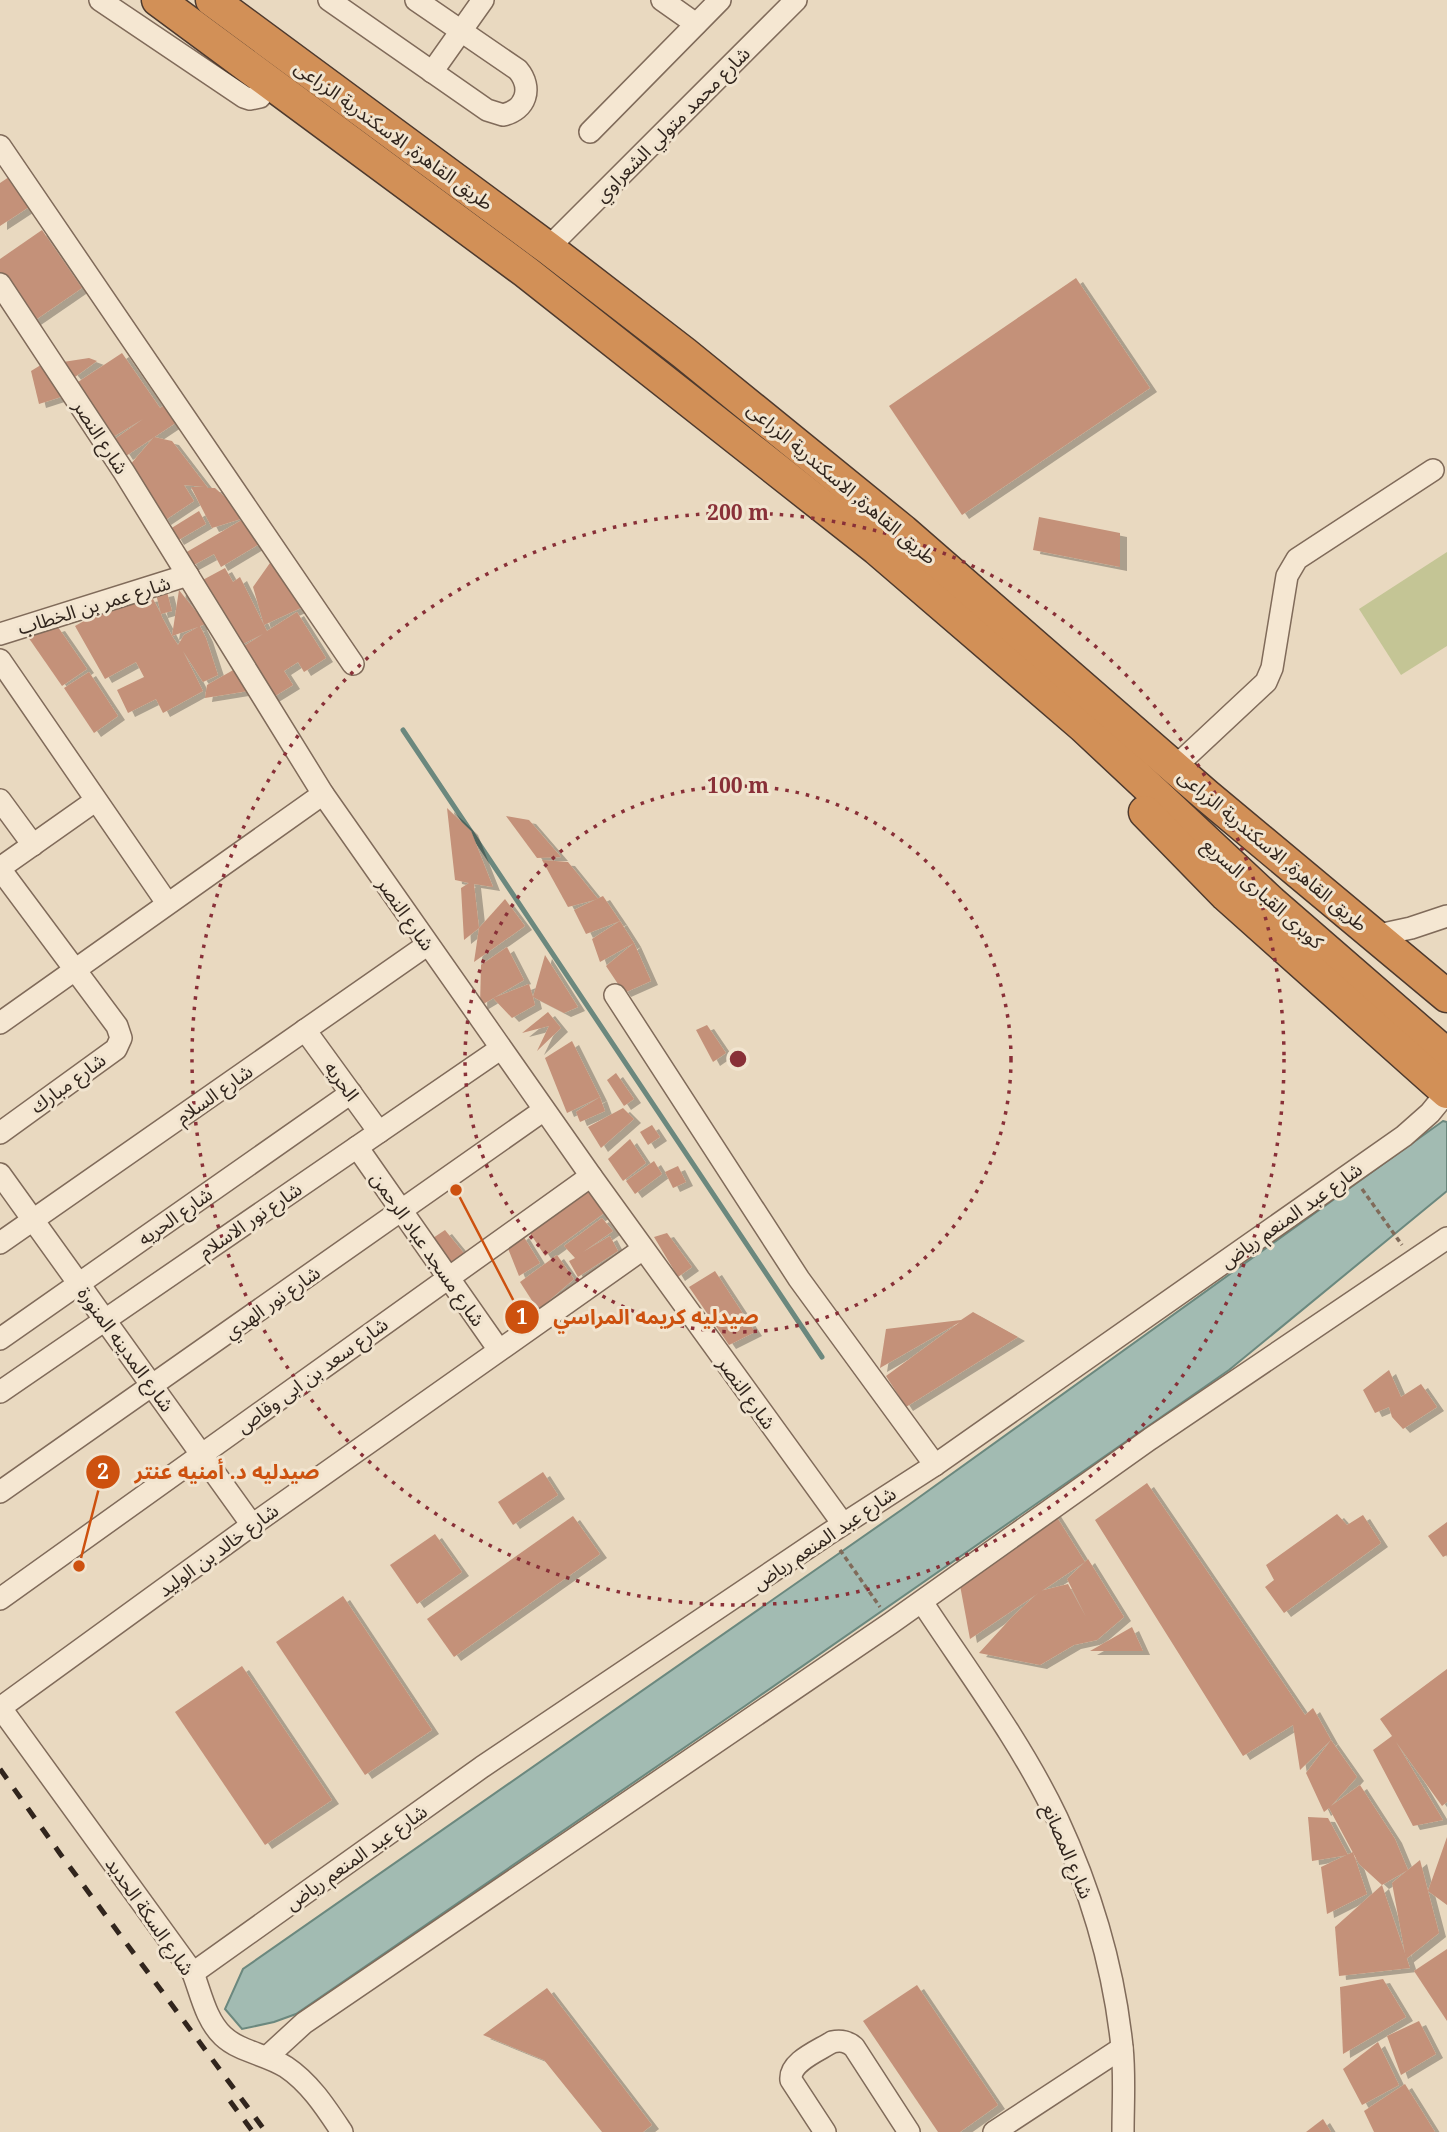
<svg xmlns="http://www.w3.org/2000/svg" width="1447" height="2132" font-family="'Noto Serif','Noto Sans Arabic',serif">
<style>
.green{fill:#c4c595}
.water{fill:#a2bbb2;stroke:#6b887e;stroke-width:2}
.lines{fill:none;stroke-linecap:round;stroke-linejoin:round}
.stream{stroke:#6b887e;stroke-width:5}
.building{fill:#c49179;filter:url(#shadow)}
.minor-casing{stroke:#806b5a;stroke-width:24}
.highway-casing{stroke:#4e3a2e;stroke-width:35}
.path{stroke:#806b5a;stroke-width:3.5;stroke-dasharray:5 3.5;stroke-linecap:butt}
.minor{stroke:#f5e7d2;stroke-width:21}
.highway{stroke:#d29057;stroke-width:32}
.rail{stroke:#31251d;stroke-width:5;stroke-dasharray:12 12;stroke-linecap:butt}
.ring{fill:none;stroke:#893038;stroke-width:3.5;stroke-dasharray:3.5 7}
.labels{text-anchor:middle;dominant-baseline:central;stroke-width:6;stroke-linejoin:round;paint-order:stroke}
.street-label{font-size:19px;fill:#31251d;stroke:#f1e4cf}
.centre{fill:#893038;stroke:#f1e4cf;stroke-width:3.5}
.ring-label{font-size:21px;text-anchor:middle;font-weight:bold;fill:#893038;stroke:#f1e4cf;stroke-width:6;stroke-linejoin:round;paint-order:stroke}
.leader{fill:none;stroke:#cd510f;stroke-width:2.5}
.callout-dot{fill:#cd510f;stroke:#f1e4cf;stroke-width:2.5}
.mark-label{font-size:21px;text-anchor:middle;font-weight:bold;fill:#fff}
.callout-label{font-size:21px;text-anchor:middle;font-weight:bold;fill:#cd510f;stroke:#f1e4cf;stroke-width:6;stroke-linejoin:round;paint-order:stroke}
</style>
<defs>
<filter id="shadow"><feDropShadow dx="7" dy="4" stdDeviation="0" flood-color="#0004"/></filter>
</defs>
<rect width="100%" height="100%" fill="#e9d9c0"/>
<polygon class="green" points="1447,552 1447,646 1401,675 1359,609"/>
<polygon class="water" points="1443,1121 1447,1122 1447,1191 1229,1370 745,1706 296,2014 274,2022 242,2029 225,2009 243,1969 907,1506"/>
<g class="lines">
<polyline class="stream" points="403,730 822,1357"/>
</g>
<g class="building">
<polygon points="9,177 29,207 0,226 0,183"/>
<polygon points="42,230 82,288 31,323 0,278 0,259"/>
<polygon points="1076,278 1150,388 962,515 889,406"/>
<polygon points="122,353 160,408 165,405 177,422 126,456 115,439 143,419 108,440 72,386"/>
<polygon points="89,358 97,361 75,377 63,362"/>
<polygon points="44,363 67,395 39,404 31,371"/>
<polygon points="154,437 172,441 208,488 215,488 247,517 261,543 221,567 214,554 192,566 185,553 247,517 212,528 191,487 204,487 184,485 194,501 164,521 129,466"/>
<polygon points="199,511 206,524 177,541 170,529"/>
<polygon points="1039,517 1120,533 1120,567 1033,550"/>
<polygon points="277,553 305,606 264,625 267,631 297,612 326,658 304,672 298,662 284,671 293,685 267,701 236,651 263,634 237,647 199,582 225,568 233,582 240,577 264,625 253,587"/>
<polygon points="179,590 206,624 200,626 206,638 218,675 203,682 183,651 203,691 163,713 156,699 128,713 117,690 144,677 136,662 105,679 75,626 107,608 152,597 161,614 156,594 167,592 172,611 161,614 162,617 172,636 178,645 184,635 198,627 172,636"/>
<polygon points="58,627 87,669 62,686 28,637"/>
<polygon points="235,669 248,691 205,698 207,685"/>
<polygon points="89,672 118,716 94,733 64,688"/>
<polygon points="447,808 471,831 493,887 474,884 479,928 464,940 461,888 469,883 455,880"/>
<polygon points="506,816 529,820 561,857 537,858"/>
<polygon points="542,860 568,862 598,899 568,907"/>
<polygon points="603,896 620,921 586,934 574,910"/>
<polygon points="505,899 525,926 474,962 479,928"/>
<polygon points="620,921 634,943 651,981 624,993 606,966 634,943 600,962 592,939"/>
<polygon points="507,947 524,980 480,1006 481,965"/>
<polygon points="545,955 578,1007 564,1013 533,997 535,1005 512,1018 493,998 529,984 533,997"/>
<polygon points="548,1012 561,1028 537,1051 549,1026 522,1033"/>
<polygon points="707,1025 726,1053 713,1062 696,1030"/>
<polygon points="572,1041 600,1097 567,1113 545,1058"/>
<polygon points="616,1073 634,1099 624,1106 607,1080"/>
<polygon points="600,1097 605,1111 580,1122 576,1112"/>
<polygon points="623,1108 634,1119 601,1148 588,1127"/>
<polygon points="652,1125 660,1137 648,1145 640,1132"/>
<polygon points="630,1139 646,1163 623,1181 608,1159"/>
<polygon points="654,1161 662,1174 635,1194 626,1181"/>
<polygon points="678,1166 686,1182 673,1188 665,1172"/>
<polygon points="589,1184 607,1211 545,1256 526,1227"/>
<polygon points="602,1218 613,1231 583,1252 610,1236 618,1251 578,1277 569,1261 575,1258 564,1246"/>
<polygon points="445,1230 467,1257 444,1271 430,1240"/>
<polygon points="667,1233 692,1267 678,1277 654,1237"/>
<polygon points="522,1234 540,1263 519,1276 507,1246"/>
<polygon points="557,1255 574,1279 538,1310 520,1282"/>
<polygon points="715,1271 755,1332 729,1345 689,1287"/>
<polygon points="973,1312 1018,1337 906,1407 886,1376 960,1322 880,1368 886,1329 961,1320"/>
<polygon points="1389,1370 1401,1397 1421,1384 1437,1407 1403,1429 1392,1417 1389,1407 1375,1413 1363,1390"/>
<polygon points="543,1472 558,1495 513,1525 498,1502"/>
<polygon points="1147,1483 1305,1715 1313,1708 1331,1740 1300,1770 1293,1725 1243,1756 1095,1520"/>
<polygon points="1048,1503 1085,1562 970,1639 957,1569"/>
<polygon points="1337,1514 1347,1525 1363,1515 1381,1543 1284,1613 1265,1587 1274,1580 1266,1565"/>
<polygon points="573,1516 600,1554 454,1657 427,1619"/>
<polygon points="1447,1522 1447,1555 1443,1557 1428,1536"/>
<polygon points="435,1534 462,1572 417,1604 390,1565"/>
<polygon points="1088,1559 1124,1617 1097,1640 1074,1645 1040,1665 979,1653 1012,1617 1040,1591 1068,1584 1086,1617 1067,1579"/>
<polygon points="343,1596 432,1730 365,1775 276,1642"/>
<polygon points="1132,1627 1143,1651 1090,1651"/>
<polygon points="242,1666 332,1800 265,1845 175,1712"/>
<polygon points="1447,1669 1447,1802 1442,1806 1396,1742 1443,1820 1413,1826 1373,1750 1392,1736 1380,1719"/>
<polygon points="1331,1740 1357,1777 1331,1806 1360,1785 1395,1839 1408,1870 1382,1885 1359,1864 1329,1808 1324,1812 1306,1773"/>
<polygon points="1308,1817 1328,1818 1348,1855 1312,1861"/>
<polygon points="1447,1837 1447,1905 1428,1891 1439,1933 1406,1959 1392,1883 1420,1860 1428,1891"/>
<polygon points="1353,1852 1367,1894 1327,1914 1321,1867"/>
<polygon points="1382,1885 1410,1968 1339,1976 1335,1927"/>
<polygon points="1447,1949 1447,2021 1414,1971"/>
<polygon points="1383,1979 1406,2017 1343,2054 1340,1987"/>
<polygon points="917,1985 998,2105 960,2132 938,2132 863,2021"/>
<polygon points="547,1988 652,2125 643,2132 602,2132 544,2060 483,2035"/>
<polygon points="1419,2021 1436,2054 1401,2075 1387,2036"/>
<polygon points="1378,2042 1399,2085 1362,2105 1343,2069"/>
<polygon points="1405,2084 1435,2132 1374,2132 1364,2111"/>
<polygon points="1323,2119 1331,2132 1306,2132"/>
</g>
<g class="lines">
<defs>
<g id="minor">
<polyline points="100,0 244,97 250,99 260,97 270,83"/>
<path d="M329 0 487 110 503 115C526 110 533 88 518 70L416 0"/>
<polyline points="662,0 696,24"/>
<polyline points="432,72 483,0"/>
<polyline points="590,132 720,0"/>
<polyline points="0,146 353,664"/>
<polyline points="548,248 796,0"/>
<polyline points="0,284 124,472 323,794 591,1176 843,1524"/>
<polyline points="0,634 188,575"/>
<polyline points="0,660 167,903"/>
<polyline points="1175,767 1266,682 1272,668 1287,576 1297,559 1433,470"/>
<polyline points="0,800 33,845"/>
<polyline points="0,868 95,801"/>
<polyline points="0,869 117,1026 121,1038 116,1049 0,1133"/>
<polyline points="1374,936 1411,928 1447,916"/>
<polyline points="615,995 799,1279 935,1465"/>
<polyline points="0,1023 323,794"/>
<polyline points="305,1030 379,1132"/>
<polyline points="357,1147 499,1350"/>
<polyline points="0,1174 252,1525"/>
<polyline points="0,1243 427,945"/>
<polyline points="0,1339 351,1093"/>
<polyline points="0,1392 500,1049"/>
<polyline points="0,1492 544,1110"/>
<polyline points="0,1599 591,1176"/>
<path d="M922 1602C968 1672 1021 1742 1057 1818 1090 1889 1114 1969 1122 2047 1125 2075 1123 2104 1123 2132"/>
<path d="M0 1707 193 1973C201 1994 206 2020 223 2036 240 2052 266 2054 286 2067 310 2083 326 2108 342 2132"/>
<polyline points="0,1708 252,1525 643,1249"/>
<polyline points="193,1973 482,1767 828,1534 935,1465 1404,1136 1430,1113 1447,1092"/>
<polyline points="267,2057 304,2023 891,1623 1150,1439 1447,1238"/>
<path d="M825 2132 791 2080C789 2062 818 2051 832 2042 841 2040 847 2041 854 2047L909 2132"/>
<polyline points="994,2132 1122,2048"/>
</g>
<g id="highway">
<polyline points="158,0 526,272 877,549 1083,726 1271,902 1447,1055"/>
<polyline points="212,0 548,248 684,353 903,531 1206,795 1447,996"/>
<polyline points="1145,812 1226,895 1447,1092"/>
</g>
</defs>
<use href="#minor" class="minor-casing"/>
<use href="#highway" class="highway-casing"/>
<g class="path">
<polyline points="1362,1189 1402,1245"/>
<polyline points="840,1550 880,1607"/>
</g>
<use href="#minor" class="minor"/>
<use href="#highway" class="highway"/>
<g class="rail">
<polyline points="0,1769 61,1855 266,2132"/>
<polyline points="230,2101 253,2132"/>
</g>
</g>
<g class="ring">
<circle cx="738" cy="1059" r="273"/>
<circle cx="738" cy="1059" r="546"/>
</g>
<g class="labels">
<g class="street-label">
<text transform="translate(672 124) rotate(-45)">شارع محمد متولي الشعراوي</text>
<text transform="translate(394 135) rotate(36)">طريق القاهرة, الاسكندرية الزراعى</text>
<text transform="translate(101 437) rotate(57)">شارع النصر</text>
<text transform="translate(842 483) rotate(40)">طريق القاهرة, الاسكندرية الزراعى</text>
<text transform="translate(94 605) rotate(-17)">شارع عمر بن الخطاب</text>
<text transform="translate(1273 850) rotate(40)">طريق القاهرة, الاسكندرية الزراعى</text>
<text transform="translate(1263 893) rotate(42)">كوبرى القبارى السريع</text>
<text transform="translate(406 914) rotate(55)">شارع النصر</text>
<text transform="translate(342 1081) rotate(54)">الحريه</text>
<text transform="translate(68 1083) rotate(-36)">شارع مبارك</text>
<text transform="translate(214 1094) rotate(-35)">شارع السلام</text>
<text transform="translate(1291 1215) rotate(-35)">شارع عبد المنعم رياض</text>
<text transform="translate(175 1216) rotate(-35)">شارع الحريه</text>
<text transform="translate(250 1220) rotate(-34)">شارع نور الاسلام</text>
<text transform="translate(428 1249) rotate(55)">شارع مسجد عباد الرحمن</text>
<text transform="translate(272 1302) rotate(-35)">شارع نور الهدي</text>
<text transform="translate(126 1349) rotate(54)">شارع المدينه المنورة</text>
<text transform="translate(312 1375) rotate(-36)">شارع سعد بن ابى وقاص</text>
<text transform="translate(747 1393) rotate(54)">شارع النصر</text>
<text transform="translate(824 1538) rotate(-34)">شارع عبد المنعم رياض</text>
<text transform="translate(218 1550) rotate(-36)">شارع خالد بن الوليد</text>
<text transform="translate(1068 1851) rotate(67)">شارع المصانع</text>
<text transform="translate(356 1857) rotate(-35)">شارع عبد المنعم رياض</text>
<text transform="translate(150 1916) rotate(55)">شارع السكة الحديد</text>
</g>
</g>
<circle cx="738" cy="1059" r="10" class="centre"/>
<g class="ring-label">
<text x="738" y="520">200 m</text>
<text x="738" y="793">100 m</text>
</g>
<path class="leader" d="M456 1190L522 1317M79 1566L103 1472"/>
<g class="callout-dot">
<circle cx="456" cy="1190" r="7"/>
<circle cx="79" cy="1566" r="7"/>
<circle cx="522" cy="1317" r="18"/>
<circle cx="103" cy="1472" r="18"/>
</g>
<g class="mark-label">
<text x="522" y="1324">1</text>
<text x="103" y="1479">2</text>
</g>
<g class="callout-label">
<text x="656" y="1324">صيدليه كريمه المراسي</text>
<text x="227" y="1479">صيدليه د. أمنيه عنتر</text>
</g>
</svg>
